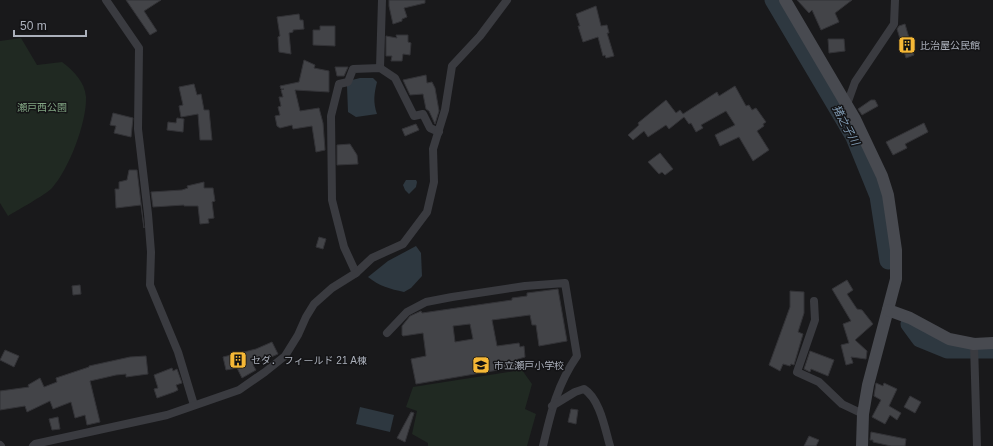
<svg xmlns="http://www.w3.org/2000/svg" width="993" height="446" font-family="Arial,'Noto Sans JP',sans-serif">
<style>
.green{fill:#202922}
.water{fill:#2e3840}
.lines{fill:none;stroke-linecap:round;stroke-linejoin:round}
.river{stroke:#2e3840;stroke-width:17}
.building{fill:#434448;stroke:#333337;fill-rule:evenodd}
.street{stroke:#3a3b40;stroke-width:8}
.secondary{stroke:#484a50;stroke-width:12}
.labels{text-anchor:middle;dominant-baseline:central;stroke-width:3;stroke-linejoin:round;paint-order:stroke}
.poi-label{font-size:10px;fill:#abb0bb;stroke:#141416;text-anchor:start}
.park-label{font-size:10px;fill:#82a684;stroke:#141416}
.water-label{font-size:11px;font-style:italic;fill:#829db6;stroke:#141416}
</style>
<rect width="100%" height="100%" fill="#19191b"/>
<g class="green">
<path d="M21 38 37 65 62 62C73 70 85 82 86 97 87 122 69 169 52 188 45 195 18 210 8 216L0 203V41Z"/>
<polygon points="522,370 532,384 525,409 536,414 527,446 428,446 428,443 412,434 417,411 406,407 413,387"/>
</g>
<g class="water">
<path d="M360 78H373L377 82C374 94 373 102 377 114L356 117 348 112 347 86 352 80Z"/>
<polygon points="406,180 416,180 417,182 416,187 409,194 405,190 403,185"/>
<path d="M416 246 421 253 422 276 411 288 404 292C390 289 379 286 368 277L388 261Z"/>
<polygon points="360,407 394,415 390,432 356,424"/>
</g>
<g class="lines">
<g class="river">
<polyline points="773,0 854,137 878,196 888,261"/>
<polyline points="909,324 920,339 947,350 993,350"/>
</g>
</g>
<g class="building">
<polygon points="126,0 161,0 144,11 157,31 150,35"/>
<polygon points="389,0 425,0 425,3 404,8 407,17 402,19 402,21 393,24 389,6"/>
<polygon points="797,0 852,0 835,13 839,22 821,30 812,10 809,13"/>
<polygon points="596,6 601,26 607,25 609,33 607,33 614,56 606,58 605,55 603,56 598,37 583,42 578,26 580,26 576,14"/>
<polygon points="299,14 300,20 303,20 304,29 293,30 293,32 289,33 291,54 279,52 278,37 280,36 277,17"/>
<polygon points="905,24 914,55 906,58 897,29 899,26"/>
<polygon points="320,26 335,26 335,46 313,45 313,30 320,30"/>
<polygon points="396,35 408,35 408,42 411,43 410,55 403,54 402,61 391,61 392,56 386,56 386,36 397,38"/>
<polygon points="828,39 844,39 845,51 829,53"/>
<polygon points="304,60 315,65 314,68 329,71 329,92 295,90 300,111 319,108 323,123 325,150 316,152 312,126 293,129 292,125 280,128 277,126 275,116 280,115 278,107 281,106 279,97 283,97 281,90 284,89 281,89 280,86 299,82"/>
<polygon points="335,67 348,67 344,76 337,76"/>
<polygon points="426,75 427,83 432,82 435,88 439,111 435,124 429,111 426,109 423,94 410,95 403,80"/>
<polygon points="194,84 197,95 201,94 204,110 209,110 212,140 200,140 198,114 181,117 179,106 183,105 179,87"/>
<polygon points="735,86 746,106 749,105 752,110 756,108 766,122 763,124 764,126 757,131 769,150 753,161 739,137 720,146 715,135 735,125 726,111 701,125 703,128 696,132 691,123 689,124 684,117 669,129 666,125 648,137 644,131 633,140 628,135 639,125 638,123 666,100 676,113 680,110 683,114 717,92 719,96"/>
<polygon points="871,100 875,100 878,106 862,115 858,109"/>
<polygon points="113,113 133,118 131,137 114,133 116,126 110,125"/>
<polygon points="177,118 184,119 183,132 167,130 168,122 176,123"/>
<polygon points="924,123 928,132 905,144 907,148 893,155 886,142"/>
<polygon points="416,124 419,130 405,136 402,129"/>
<polygon points="350,144 357,155 358,164 337,165 337,145"/>
<polygon points="660,153 673,169 665,175 662,172 659,174 648,162"/>
<polygon points="129,170 137,170 144,228 141,205 116,208 115,189 119,189 119,182 127,180"/>
<polygon points="204,182 204,188 213,188 215,201 212,202 214,218 208,219 209,223 200,224 198,206 184,206 184,205 153,207 151,192 182,190 188,188 187,186"/>
<polygon points="319,237 326,239 323,249 316,247"/>
<polygon points="847,280 853,290 847,294 857,309 862,310 873,324 855,340 867,351 866,359 851,357 853,363 846,365 841,345 849,343 843,324 851,321 832,289"/>
<polygon points="80,285 81,294 73,295 72,286"/>
<path d="M558 289 567 341 539 346 536 325H532L530 315 492 320 497 346 519 343 520 347 524 346 525 357 515 360 516 367 416 384 411 359 426 356 423 333 403 336 402 335V326L410 316 421 311 422 313 512 300V298L527 296V293ZM470 324 473 339 455 342 453 326Z"/>
<polygon points="790,291 804,292 804,313 798,332 803,334 794,365 791,364 790,366 783,364 780,371 769,365 790,307"/>
<polygon points="272,342 278,354 253,365 256,370 242,378 237,368 226,370 223,357 256,349"/>
<polygon points="5,350 19,356 14,367 0,360"/>
<polygon points="810,351 834,360 828,376 811,369 810,372 804,369"/>
<polygon points="146,356 148,374 126,377 126,374 116,375 90,381 100,422 87,425 85,415 75,418 71,402 53,409 50,401 27,412 25,406 0,410 0,391 29,387 28,385 40,378 44,387 57,382 56,378 89,367 89,366 130,357"/>
<polygon points="172,368 173,371 177,369 182,383 176,385 178,390 174,392 157,398 154,389 158,388 154,375"/>
<polygon points="876,383 883,386 884,383 897,389 889,406 901,413 897,420 890,415 885,424 872,417 881,400 874,396"/>
<polygon points="910,396 921,402 915,413 904,407"/>
<polygon points="571,409 578,410 576,424 568,422"/>
<polygon points="411,412 414,413 405,442 397,438"/>
<polygon points="58,417 60,429 52,430 49,419"/>
<polygon points="871,432 906,439 905,446 891,446 873,442 873,440 870,440"/>
<polygon points="809,436 819,440 816,446 804,446"/>
</g>
<g class="lines">
<g class="street">
<polyline points="106,0 139,48 138,129 148,214 151,252 150,285 178,352 194,405"/>
<polyline points="380,68 382,0"/>
<polyline points="846,107 855,82 894,24 895,0"/>
<polyline points="356,273 344,247 332,200 331,116 339,84 348,82 353,69 380,68 395,78 414,116 423,114 430,128 439,132"/>
<polyline points="814,301 815,320 797,372 819,382 842,404 863,414"/>
<path d="M387 333 407 312 426 302 452 297 525 286 565 283 577 356C557 385 551 412 543 446"/>
<polyline points="974,344 977,446"/>
<path d="M552 406 575 392 584 389C600 399 605 429 610 446"/>
<polyline points="0,445 1,446"/>
<polyline points="33,446 35,444 167,415 239,390 265,372 285,356 298,335 306,317 314,304 332,288 356,273 372,258 403,244 427,212 434,182 433,149 445,110 452,66 480,36 507,0"/>
</g>
<g class="secondary">
<polyline points="785,0 855,119 882,176 888,195 896,250 896,279 868,385 863,414 862,446"/>
<polyline points="888,310 910,318 949,339 974,344 993,343"/>
</g>
</g>
<defs>
<symbol id="building-square" viewBox="-11 -11 22 22"><rect x="-9" y="-9" width="18" height="18" rx="4" fill="#f6b836" stroke="#141416"/><path d="M-4-6H4V6H1V3H-1V6H-4ZM-2.5-4.3h1.7v1.8h-1.7ZM.8-4.3h1.7v1.8H.8ZM-2.5-1h1.7V.8h-1.7ZM.8-1h1.7V.8H.8Z" fill="#111"/></symbol>
<symbol id="school-square" viewBox="-11 -11 22 22"><rect x="-9" y="-9" width="18" height="18" rx="4" fill="#f6b836" stroke="#141416"/><path d="M0-5L7-2L0 1L-7-2ZM-4 1L0 2.5L4 1V4Q0 6-4 4Z" fill="#111"/></symbol>
</defs>
<g fill-rule="evenodd">
<use href="#building-square" x="897" y="35" width="20" height="20"/>
<use href="#building-square" x="228" y="350" width="20" height="20"/>
<use href="#school-square" x="471" y="355" width="20" height="20"/>
</g>
<g class="labels">
<g class="poi-label">
<text x="920" y="45">比治屋公民館</text>
<text x="251" y="360">セダ． フィールド 21 A棟</text>
<text x="494" y="365">市立瀬戸小学校</text>
</g>
<g class="park-label">
<text x="42" y="107">瀬戸西公園</text>
</g>
<g class="water-label">
<text transform="translate(846 125) rotate(62)">猪之子川</text>
</g>
</g>
<path d="M14 30v6h72v-6" fill="none" stroke="#abb0bb" stroke-width="2"/>
<text x="20" y="30" font-size="12" fill="#abb0bb" stroke="#141416" stroke-width="3" paint-order="stroke">50 m</text>
</svg>
